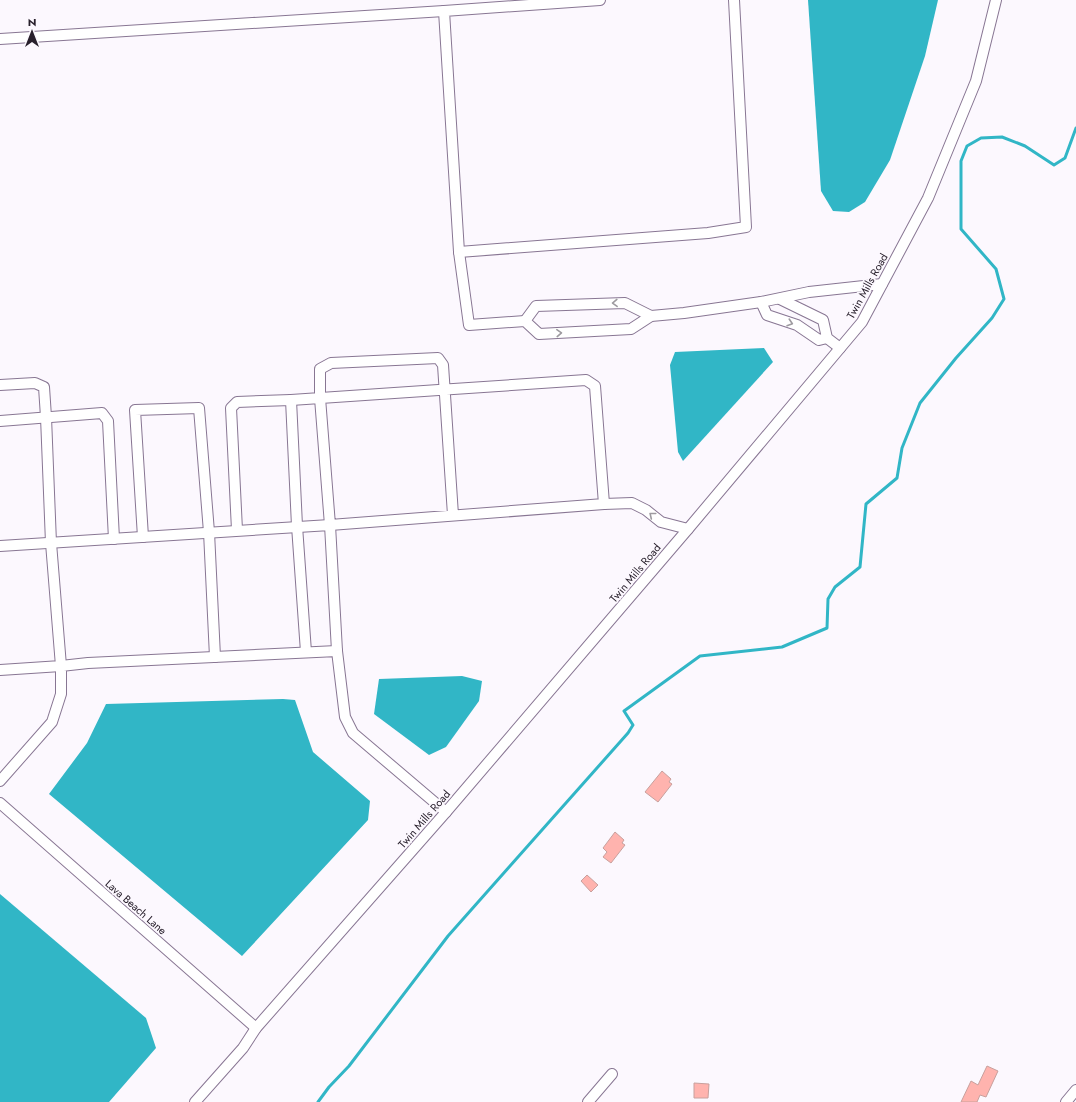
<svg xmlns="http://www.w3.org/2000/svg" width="1076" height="1102" font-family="Jost,sans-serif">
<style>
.water{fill:#31b6c6}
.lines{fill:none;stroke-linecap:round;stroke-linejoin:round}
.stream{stroke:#31b6c6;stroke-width:3}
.building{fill:#ffb3ae;stroke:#c8a09d}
.minor-casing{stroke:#887693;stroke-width:12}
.minor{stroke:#fff;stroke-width:10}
.oneway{stroke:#9e9ba0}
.labels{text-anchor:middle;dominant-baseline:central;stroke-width:3.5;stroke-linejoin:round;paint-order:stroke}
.street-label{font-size:11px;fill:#28202c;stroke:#fcf8fe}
</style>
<rect width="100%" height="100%" fill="#fcf8fe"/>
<g class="water">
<polygon points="808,0 938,0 925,56 890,160 865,202 849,212 833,211 821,191"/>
<polygon points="764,348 773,362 683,461 678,452 670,365 675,352"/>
<polygon points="462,676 482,681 479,701 446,747 429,755 374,714 379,679"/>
<polygon points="283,699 295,700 313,752 370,801 368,820 242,956 49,794 87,743 106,704"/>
<polygon points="0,894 146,1018 156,1048 109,1102 0,1102"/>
</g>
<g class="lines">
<polyline class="stream" points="318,1102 329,1087 349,1066 448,936 628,733 633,725 624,711 700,656 782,647 827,628 828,599 835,587 860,567 866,504 897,478 902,448 920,403 956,358 992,318 1004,299 996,269 961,229 961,161 967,146 981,138 1002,137 1025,146 1054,165 1065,158 1076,128"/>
</g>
<g class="building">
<polygon points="662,771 671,779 669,782 672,784 658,802 645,792"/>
<polygon points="615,832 624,840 622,843 625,845 611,863 603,857 607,852 603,848"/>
<polygon points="587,875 598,885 591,892 581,881"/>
<polygon points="987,1066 998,1071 986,1097 980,1095 977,1102 961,1102 971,1081 978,1085"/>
<polygon points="694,1083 709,1084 708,1098 694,1098"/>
</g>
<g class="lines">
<defs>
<g id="minor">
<polyline points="600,0 444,11 459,252 469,325 525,321 539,334 631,329 651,316 684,313 761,302 809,292 882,284"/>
<polyline points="0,39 444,11"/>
<polyline points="459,252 708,233 746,227 734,0"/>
<polyline points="780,299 823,320 827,338 840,348"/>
<polyline points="761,302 767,315 797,325 819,340 827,338"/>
<polyline points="525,321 536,306 625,303 651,316"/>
<polyline points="0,385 35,383 44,387 46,417 51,543 61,666 0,670"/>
<path d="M291 400C389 393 488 387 586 380L595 386 604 504 330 525 320 398V369L331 363 438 358 443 365 453 515"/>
<polyline points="0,421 102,413 108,421 114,539"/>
<polyline points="604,504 632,503 646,510 661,522 688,529"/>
<polyline points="237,530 231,408 237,402 291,400 297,526 306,652"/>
<polyline points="143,537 135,410 199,408 209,532 215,657"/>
<polyline points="0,546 330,525 337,651"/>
<polyline points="0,781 52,722 61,694 61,666 88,663 337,651 345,717 353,733 446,812"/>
<polyline points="0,803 256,1028"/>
<polyline points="195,1102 243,1048 256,1028 446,812 688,529 862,322 928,198 976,81 996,0"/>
<polyline points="588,1102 612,1074"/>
<polyline points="1066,1102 1076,1090"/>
</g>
</defs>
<use href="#minor" class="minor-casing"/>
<use href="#minor" class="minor"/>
</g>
<defs><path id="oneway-chevron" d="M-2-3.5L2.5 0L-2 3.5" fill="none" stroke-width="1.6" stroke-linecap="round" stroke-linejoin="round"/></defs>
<g class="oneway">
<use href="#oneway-chevron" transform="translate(615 303) rotate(178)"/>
<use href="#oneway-chevron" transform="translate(790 323) rotate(18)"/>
<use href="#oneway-chevron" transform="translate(559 333) rotate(-3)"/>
<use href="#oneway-chevron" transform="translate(652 515) rotate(-141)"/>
</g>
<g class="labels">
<g class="street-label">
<text transform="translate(867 286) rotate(-61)">Twin Mills Road</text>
<text transform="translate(635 573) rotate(-50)">Twin Mills Road</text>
<text transform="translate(424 819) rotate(-49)">Twin Mills Road</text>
<text transform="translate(136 907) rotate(41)">Lava Beach Lane</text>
</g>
</g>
<g transform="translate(32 32)" stroke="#fcf8fe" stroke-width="3" paint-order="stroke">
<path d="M0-3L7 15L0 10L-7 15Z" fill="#28202c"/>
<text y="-6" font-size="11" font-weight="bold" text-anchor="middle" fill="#28202c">N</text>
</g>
</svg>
